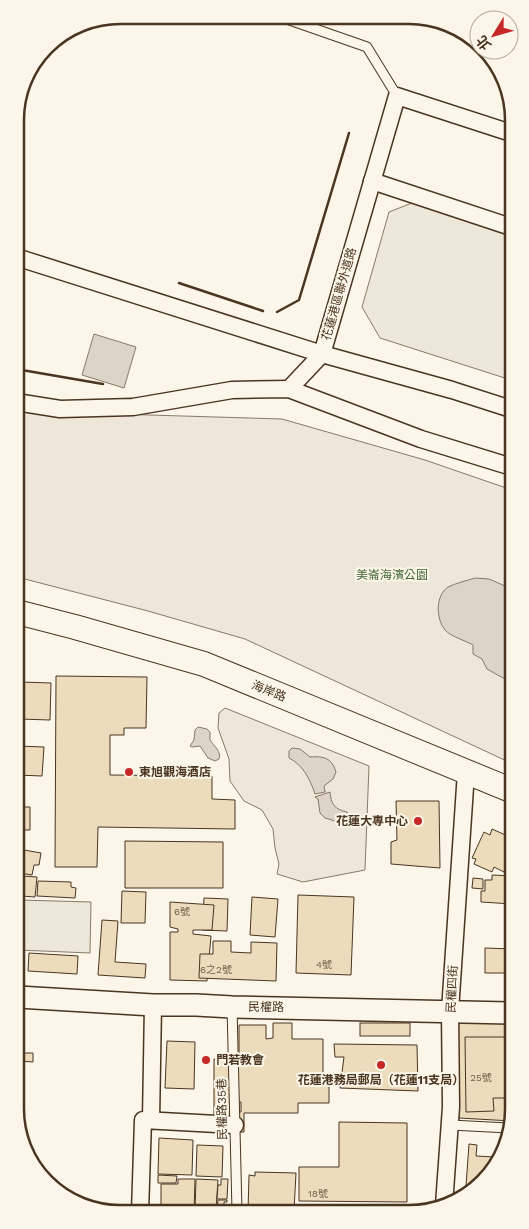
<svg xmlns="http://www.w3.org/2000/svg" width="529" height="1229" font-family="'Work Sans','Noto Sans TC',sans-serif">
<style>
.green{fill:#ede6d9;stroke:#887966}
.parking{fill:#ede7d9;stroke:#887966}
.water{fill:#dcd4c6;stroke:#887966}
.building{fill:#ecdcbc;stroke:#4a3520;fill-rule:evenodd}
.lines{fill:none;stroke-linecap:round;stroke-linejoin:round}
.service-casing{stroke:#4a3520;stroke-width:11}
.minor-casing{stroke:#4a3520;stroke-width:19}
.tertiary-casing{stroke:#4a3520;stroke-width:24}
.secondary-casing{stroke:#4a3520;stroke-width:26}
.service{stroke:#fbf6e9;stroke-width:9}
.minor{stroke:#fbf6e9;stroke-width:16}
.tertiary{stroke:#fbf6e9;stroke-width:21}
.secondary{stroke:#fbf6e9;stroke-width:24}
.wall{stroke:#4a3520;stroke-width:2.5}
.poi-dot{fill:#c62828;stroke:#fbf6e9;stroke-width:2}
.labels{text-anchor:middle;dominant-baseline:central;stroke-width:4;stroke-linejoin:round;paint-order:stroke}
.number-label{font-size:10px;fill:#725f47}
.street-label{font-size:12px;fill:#4a3520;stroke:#fbf6e9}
.park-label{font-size:12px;fill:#436837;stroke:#fbf6e9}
.poi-label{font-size:12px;font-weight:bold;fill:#4a3520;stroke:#fbf6e9;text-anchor:start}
.rim{fill:none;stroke:#4a3520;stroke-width:2.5}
</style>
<rect width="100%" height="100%" fill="#fbf6e9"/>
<g class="green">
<polygon points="16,411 282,419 425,460 512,490 513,764 245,639 148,611 17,577"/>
<polygon points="225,708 369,766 365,870 303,882 277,874 279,864 275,848 273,829 262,810 244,801 230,781 229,759 218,728 219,713"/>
</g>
<g class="parking">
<polygon points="417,201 511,234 511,380 380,338 362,307 389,212"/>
<polygon points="19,900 91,902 90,953 18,950"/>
</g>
<g class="water">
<polygon points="94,334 136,347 124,388 82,375"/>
<path d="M475 578 489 579 512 589V679L503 678 487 669 482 659 473 654V645C466 641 450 636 445 630 436 619 435 596 448 587 456 583 466 581 475 578Z"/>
<path d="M198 727 207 729 210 732V740C214 746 222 752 219 759L215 761 208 758 200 746 192 747 190 746 194 740 195 730Z"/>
<path d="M292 748 300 749 310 757C324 756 332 758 336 772L333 779 324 786 325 792 315 794C310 779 303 765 289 758V751Z"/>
<path d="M330 792C331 804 334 809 347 812L350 816 356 821V824L343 827 332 820 325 818 320 813 318 799 315 797Z"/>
</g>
<g class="building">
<polygon points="56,676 147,677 146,728 124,728 124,735 110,735 110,775 212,776 212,799 235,800 235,829 98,827 97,867 55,867"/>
<polygon points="21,682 51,683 50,720 19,719"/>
<polygon points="17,746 44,747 42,776 17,775"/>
<polygon points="396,801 439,801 440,868 391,864 391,842 397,840"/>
<polygon points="17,807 30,807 30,830 18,830"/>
<polygon points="492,829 510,837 513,830 513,852 504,872 494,867 492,872 474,864 476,859 472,858 484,832 490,835"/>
<polygon points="125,841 223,842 223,888 125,888"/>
<polygon points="24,850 41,853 39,865 34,865 32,875 20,873"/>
<polygon points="492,875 513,876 513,904 481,902 481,891 485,891 485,880 492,880"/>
<polygon points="23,876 37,877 35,897 21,896"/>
<polygon points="473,878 483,879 483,889 472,888"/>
<polygon points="38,881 71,882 71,887 76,888 75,898 37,896"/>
<polygon points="122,891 146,892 145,923 121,923"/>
<polygon points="298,895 354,897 351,975 296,973"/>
<polygon points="252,897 278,899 275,937 250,935"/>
<polygon points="204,898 228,899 227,931 202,930"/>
<polygon points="170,902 214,905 212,930 193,930 193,934 211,936 207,981 170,980 170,932 178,932 178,929 170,927"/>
<polygon points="102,920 118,921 115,962 146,964 145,978 98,975"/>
<polygon points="213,941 231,941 231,952 251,953 251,942 277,943 276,981 199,978 200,954 213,954"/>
<polygon points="485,948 513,949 513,973 485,973"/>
<polygon points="29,953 78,956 77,974 28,971"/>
<polygon points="457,1019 513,1021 514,1116 512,1121 459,1118"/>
<path d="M273 1023H292V1039H323V1080H329V1103H298V1113H244V1132H214V1059H239V1025H266V1039L273 1038ZM231 1102H241V1112H231Z"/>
<rect x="360" y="1023" width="50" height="13"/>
<polygon points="465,1037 513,1037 514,1098 493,1098 494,1111 466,1112"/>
<polygon points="167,1041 195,1042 194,1089 165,1088"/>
<polygon points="334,1044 417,1045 418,1091 340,1088 344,1057 335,1057"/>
<polygon points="20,1053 33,1053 33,1062 19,1061"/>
<polygon points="339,1122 407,1123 407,1202 299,1201 299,1167 339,1167"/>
<polygon points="159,1138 193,1140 192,1175 158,1174"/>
<polygon points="469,1144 477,1145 476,1156 495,1157 494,1163 488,1178 474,1187 466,1186"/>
<polygon points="197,1145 223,1146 222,1177 196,1176"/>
<polygon points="255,1172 296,1173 294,1211 248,1211 249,1175 255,1176"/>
<polygon points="158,1175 177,1176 176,1183 158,1183"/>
<polygon points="178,1179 195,1179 194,1212 161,1212 161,1184 178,1184"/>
<polygon points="196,1179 218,1180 216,1209 215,1209 214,1212 195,1211"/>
<polygon points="221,1179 228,1179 227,1199 217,1199 218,1185 221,1185"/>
<polygon points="218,1200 227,1200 227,1202 224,1202 224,1210 217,1210"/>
</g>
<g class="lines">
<defs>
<g id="service">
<polyline points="278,16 367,47 397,96"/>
<polyline points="232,1007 237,1211"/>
<polyline points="450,1125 509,1128"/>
</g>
<g id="minor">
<polyline points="372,181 511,227"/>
<polyline points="16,257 322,354 452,390 511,409"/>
<polyline points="289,389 322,354 397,96 511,133"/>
<polyline points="16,402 60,409 133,407 232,390 289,389 421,439 512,467"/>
<polyline points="151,1120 153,1005"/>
<polyline points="444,1205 451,1107 450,1011 466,772"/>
<polyline points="140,1212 143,1120 235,1125"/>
</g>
<polyline id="tertiary" points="18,997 153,1005 196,1005 232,1007 513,1013"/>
<polyline id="secondary" points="17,612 75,627 204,664 513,791"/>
</defs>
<use href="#service" class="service-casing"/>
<use href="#minor" class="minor-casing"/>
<use href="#tertiary" class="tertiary-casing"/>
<use href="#secondary" class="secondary-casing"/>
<use href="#service" class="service"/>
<use href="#minor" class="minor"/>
<use href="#tertiary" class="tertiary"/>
<use href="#secondary" class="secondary"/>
<g class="wall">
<polyline points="179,283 263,311"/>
<polyline points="277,312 299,300 349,133"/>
<polyline points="16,369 103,384"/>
</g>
</g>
<g class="poi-dot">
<circle cx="129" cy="772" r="5"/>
<circle cx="418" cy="821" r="5"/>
<circle cx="206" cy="1060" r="5"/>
<circle cx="381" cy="1065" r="5"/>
</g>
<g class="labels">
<g class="number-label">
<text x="182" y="911">6號</text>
<text x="324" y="964">4號</text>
<text x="216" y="969">6之2號</text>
<text x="481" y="1077">25號</text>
<text x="318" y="1193">18號</text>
</g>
<g class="street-label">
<text transform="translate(339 294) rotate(-74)">花蓮港區聯外道路</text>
<text transform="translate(269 691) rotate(22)">海岸路</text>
<text transform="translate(452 989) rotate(-87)">民權四街</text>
<text transform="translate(266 1007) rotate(1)">民權路</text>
<text transform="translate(222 1109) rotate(-91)">民權路35巷</text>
</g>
<g class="park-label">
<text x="392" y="575">美崙海濱公園</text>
</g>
<g class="poi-label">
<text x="139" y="772">東旭觀海酒店</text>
<text x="408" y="821" text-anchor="end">花蓮大專中心</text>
<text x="216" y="1060">門若教會</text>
<text x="381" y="1080" text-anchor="middle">花蓮港務局郵局（花蓮11支局）</text>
</g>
</g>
<path d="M0 0H529V1229H0ZM120 24H409A96 96 0 0 1 505 120V1109A96 96 0 0 1 409 1205H120A96 96 0 0 1 24 1109V120A96 96 0 0 1 120 24Z" fill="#fbf6e9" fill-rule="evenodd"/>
<path class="rim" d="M120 24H409A96 96 0 0 1 505 120V1109A96 96 0 0 1 409 1205H120A96 96 0 0 1 24 1109V120A96 96 0 0 1 120 24Z"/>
<g transform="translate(494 35) rotate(233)"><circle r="24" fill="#fbf6e9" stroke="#b4a999"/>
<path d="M0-4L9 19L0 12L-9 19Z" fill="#c62828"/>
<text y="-8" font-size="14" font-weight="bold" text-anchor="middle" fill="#4a3520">北</text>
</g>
</svg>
